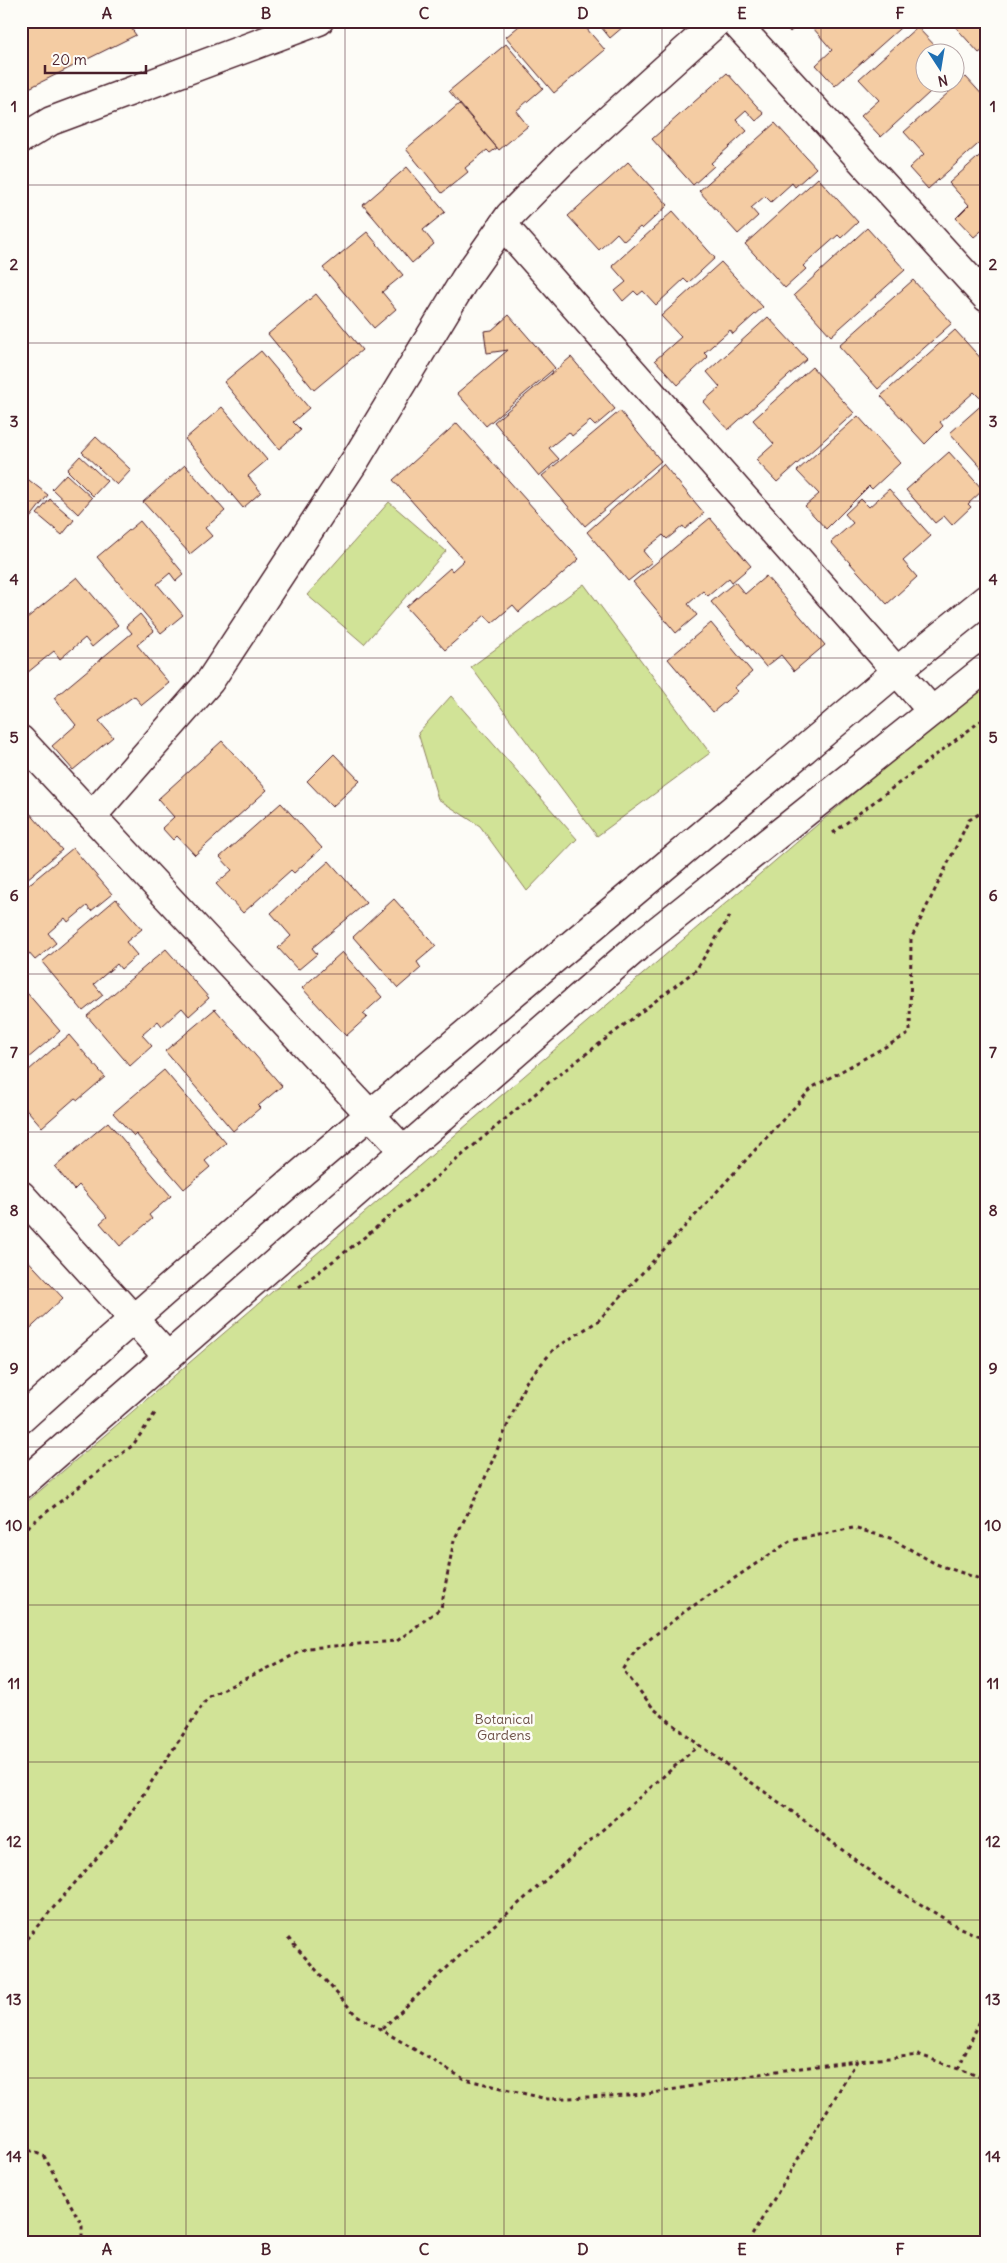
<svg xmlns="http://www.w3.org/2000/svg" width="1007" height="2263" font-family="Delius,sans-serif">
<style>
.green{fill:#d1e397;stroke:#8e8161}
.building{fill:#f4cca3;stroke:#4a1f2b}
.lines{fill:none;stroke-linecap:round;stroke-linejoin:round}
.street-casing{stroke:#4a1f2b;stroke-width:31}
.path{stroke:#4a1f2b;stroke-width:3;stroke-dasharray:4 4;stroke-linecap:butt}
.street{stroke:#fdfcf7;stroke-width:28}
.grid{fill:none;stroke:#4a1f2b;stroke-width:1;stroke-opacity:0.55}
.labels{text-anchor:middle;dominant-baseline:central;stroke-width:5;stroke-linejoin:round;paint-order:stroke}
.park-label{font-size:14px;fill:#6c5046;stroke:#fdfcf7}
.neatline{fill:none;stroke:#4a1f2b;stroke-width:2}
.grid-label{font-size:16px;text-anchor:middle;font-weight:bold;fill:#4a1f2b}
</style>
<rect width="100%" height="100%" fill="#fdfcf7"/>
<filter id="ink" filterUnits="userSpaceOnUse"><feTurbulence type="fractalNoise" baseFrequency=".02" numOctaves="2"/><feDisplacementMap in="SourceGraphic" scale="10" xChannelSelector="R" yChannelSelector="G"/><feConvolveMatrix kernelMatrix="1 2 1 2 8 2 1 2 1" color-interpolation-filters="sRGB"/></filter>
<g filter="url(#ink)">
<g class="green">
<polygon points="389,502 446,551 364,644 307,595"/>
<polygon points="584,584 710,753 597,836 471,667"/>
<polygon points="986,686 986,2242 21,2242 21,1507 936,723"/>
<polygon points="451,696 577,839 527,891 480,826 438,799 418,733"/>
</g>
<g class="building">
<polygon points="21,21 126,21 136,35 21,92"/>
<polygon points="525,21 580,21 605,50 554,93 506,37"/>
<polygon points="596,21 630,21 610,38"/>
<polygon points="781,21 802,21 790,32"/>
<polygon points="820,21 908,21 835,86 816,65 832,50 813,28"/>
<polygon points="950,21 986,21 986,48 979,53"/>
<polygon points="917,27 941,52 924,52 924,82 941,82 881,137 861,116 879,100 859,79"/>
<polygon points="506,44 543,88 516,111 528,126 499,150 449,91"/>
<polygon points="727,73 764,114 756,121 746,110 736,119 747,131 711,163 714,166 693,185 652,139"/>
<polygon points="966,77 986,99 986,137 928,189 909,168 924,154 904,132"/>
<polygon points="459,104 497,148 490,153 487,150 465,168 468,172 442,193 406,149"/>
<polygon points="775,123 816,168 795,187 792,183 771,202 765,196 751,208 758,216 738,234 699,191"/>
<polygon points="986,150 986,227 974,237 956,218 969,205 949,183"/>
<polygon points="628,162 668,205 642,229 640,227 624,241 617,233 599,250 568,216"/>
<polygon points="407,167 445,212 423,230 434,244 412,263 363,205"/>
<polygon points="818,178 858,222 841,238 838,235 803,266 806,269 785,288 745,244"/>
<polygon points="673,211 715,258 688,283 684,279 656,305 643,291 638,295 634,291 623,301 615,291 626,282 612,266"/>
<polygon points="867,228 905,270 831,336 794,295"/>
<polygon points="367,232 403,275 382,292 396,309 374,328 323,268"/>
<polygon points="721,262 763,307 733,334 730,330 704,353 708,357 678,385 655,360 681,337 661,316"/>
<polygon points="913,280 952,323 878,389 839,346"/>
<polygon points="316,294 362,350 314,390 268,334"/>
<polygon points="509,315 555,368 486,426 457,393 508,350 487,353 484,331 492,330"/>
<polygon points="768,317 807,359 728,430 703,402 720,387 707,372"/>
<polygon points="955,330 986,364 986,391 979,397 974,392 940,422 943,426 925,444 881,396"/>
<polygon points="261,351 309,408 293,422 301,430 279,449 224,382"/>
<polygon points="571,357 615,409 595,426 590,421 572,436 569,432 549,448 559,459 539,476 494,422"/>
<polygon points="812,367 854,413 777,482 756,460 774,444 753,420"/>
<polygon points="986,401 986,473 950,433"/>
<polygon points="222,407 267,460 248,476 261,492 243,508 185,439"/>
<polygon points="620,411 661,461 585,526 542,476"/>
<polygon points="858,416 900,463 872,489 869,486 826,529 805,506 819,494 797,471"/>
<polygon points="457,423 579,559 519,612 513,605 492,623 485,615 445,650 406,607 450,568 452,571 464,560 393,480"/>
<polygon points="96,437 131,470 117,485 82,452"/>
<polygon points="949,452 983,490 968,504 971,507 952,525 944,516 935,523 906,490"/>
<polygon points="80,456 107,481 93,496 67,470"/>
<polygon points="663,464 704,513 685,529 683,526 667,539 663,535 643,551 652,562 628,581 587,532"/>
<polygon points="185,465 225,511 205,528 212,536 190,554 143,502"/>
<polygon points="66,474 92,498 78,514 52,489"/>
<polygon points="25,477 48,495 30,518 21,511 21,482"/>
<polygon points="889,489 931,536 903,561 917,577 887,604 831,542 853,523 845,514 861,499 869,507"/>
<polygon points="50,499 74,520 62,535 37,514"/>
<polygon points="710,518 751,566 732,582 729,578 708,596 703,591 688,604 697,615 676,633 633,582"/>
<polygon points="140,521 184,574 176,581 170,573 157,584 183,615 161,633 97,557"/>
<polygon points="766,576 825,645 794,671 781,655 766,667 711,602 735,582 745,594"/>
<polygon points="77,577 118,625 92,647 85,638 60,659 54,651 27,673 21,667 21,623"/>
<polygon points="140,614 154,631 137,645 169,683 142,705 134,696 99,721 113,737 73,770 52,746 76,725 54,698 132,633 126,626"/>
<polygon points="711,623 752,672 734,688 738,691 713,712 668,659"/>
<polygon points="222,741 267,790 195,855 177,836 173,840 162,828 174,817 158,799"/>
<polygon points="334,754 360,781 332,807 307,781"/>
<polygon points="21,803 62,850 21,884"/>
<polygon points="281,803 322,848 294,873 291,870 243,913 216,884 232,870 220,857"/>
<polygon points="73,848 112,894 91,911 87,906 68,922 65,918 48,933 56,943 35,960 21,944 21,891"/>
<polygon points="329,861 366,903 312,948 317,954 298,970 278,948 291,936 271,913"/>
<polygon points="116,899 142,929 126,942 137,955 121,969 117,964 94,984 103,995 83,1011 42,962"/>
<polygon points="394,899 436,946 417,962 421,968 398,988 353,937"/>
<polygon points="166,949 209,998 189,1016 182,1008 162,1026 158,1021 142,1035 152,1046 130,1066 87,1016"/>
<polygon points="342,952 382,997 363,1014 367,1017 346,1036 302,988"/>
<polygon points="21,986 60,1031 21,1064"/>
<polygon points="215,1009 282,1086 258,1106 260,1108 233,1131 165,1051"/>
<polygon points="69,1035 105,1077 78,1100 75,1098 42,1127 21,1103 21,1077"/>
<polygon points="164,1070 226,1143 205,1161 210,1167 184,1189 136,1134 134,1136 113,1113"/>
<polygon points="108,1122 171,1196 149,1215 152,1219 120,1246 100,1223 107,1217 79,1185 74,1190 55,1167"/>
<polygon points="21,1253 63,1298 21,1337"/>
</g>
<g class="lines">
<defs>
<g id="street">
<polyline points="734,21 986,297"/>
<polyline points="21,139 51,121 319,21"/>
<polyline points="503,225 932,711"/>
<polyline points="21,740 404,1151"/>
<polyline points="92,816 210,681 356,459 465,279 510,215 565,159 718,21"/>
<polyline points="21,1195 168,1357"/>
<path d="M21 1419C306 1162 604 919 897 671L986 599"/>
<polyline points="21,1485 637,947 986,668"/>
</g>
</defs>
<use href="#street" class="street-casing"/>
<g class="path">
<polyline points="833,833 986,717"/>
<polyline points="299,1287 366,1236 548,1083 696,970 732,913"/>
<polyline points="21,1532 133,1445 156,1412"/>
<polyline points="986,1581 936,1564 890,1538 853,1528 790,1541 684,1612 636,1650 623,1670 654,1709 699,1745 801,1818 881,1880 958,1927 986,1939"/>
<polyline points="288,1938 355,2014 464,2079 547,2099 648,2094 777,2071 857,2061"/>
<polyline points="21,1945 114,1838 208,1697 308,1648 397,1641 441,1608 454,1540 482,1485 526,1382 554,1349 598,1321 813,1087 910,1033 911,939 969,820 986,810"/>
<polyline points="382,2029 467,1949 699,1745"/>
<polyline points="958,2069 986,2008"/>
<polyline points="21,2147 44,2156 82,2225 82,2242"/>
<polyline points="748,2242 857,2061 920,2055 986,2079"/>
</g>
<use href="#street" class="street"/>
</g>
</g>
<path class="grid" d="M186 21V2242M345 21V2242M504 21V2242M662 21V2242M821 21V2242M21 185H986M21 343H986M21 501H986M21 658H986M21 816H986M21 974H986M21 1132H986M21 1289H986M21 1447H986M21 1605H986M21 1762H986M21 1920H986M21 2078H986"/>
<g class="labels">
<g class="park-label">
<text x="504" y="1719">Botanical<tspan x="504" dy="16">Gardens</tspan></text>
</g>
</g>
<rect width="1007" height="2263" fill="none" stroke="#fdfcf7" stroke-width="55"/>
<g transform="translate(940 68) rotate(168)"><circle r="24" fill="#fdfcf7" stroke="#b5a4a5"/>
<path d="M0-4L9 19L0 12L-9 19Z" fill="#1f6fb2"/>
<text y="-8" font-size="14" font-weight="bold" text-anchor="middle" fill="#4a1f2b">N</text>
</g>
<path d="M45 65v8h101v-8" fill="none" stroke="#4a1f2b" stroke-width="2.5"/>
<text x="52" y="65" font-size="15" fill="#4a1f2b" stroke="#fdfcf7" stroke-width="4" paint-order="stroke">20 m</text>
<rect x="28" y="28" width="952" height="2208" class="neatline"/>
<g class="grid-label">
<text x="107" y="19">A</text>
<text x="266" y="19">B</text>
<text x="424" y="19">C</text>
<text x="583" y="19">D</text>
<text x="742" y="19">E</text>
<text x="900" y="19">F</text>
<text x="14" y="112">1</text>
<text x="993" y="112">1</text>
<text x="14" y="270">2</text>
<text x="993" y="270">2</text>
<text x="14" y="427">3</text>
<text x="993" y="427">3</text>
<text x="14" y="585">4</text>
<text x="993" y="585">4</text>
<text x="14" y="743">5</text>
<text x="993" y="743">5</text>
<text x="14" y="901">6</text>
<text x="993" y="901">6</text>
<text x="14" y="1058">7</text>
<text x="993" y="1058">7</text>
<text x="14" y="1216">8</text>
<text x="993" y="1216">8</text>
<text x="14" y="1374">9</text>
<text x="993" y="1374">9</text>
<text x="14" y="1531">10</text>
<text x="993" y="1531">10</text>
<text x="14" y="1689">11</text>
<text x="993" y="1689">11</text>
<text x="14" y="1847">12</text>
<text x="993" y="1847">12</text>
<text x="14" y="2005">13</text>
<text x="993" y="2005">13</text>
<text x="14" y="2162">14</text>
<text x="993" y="2162">14</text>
<text x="107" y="2255">A</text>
<text x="266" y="2255">B</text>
<text x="424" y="2255">C</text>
<text x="583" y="2255">D</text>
<text x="742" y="2255">E</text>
<text x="900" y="2255">F</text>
</g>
</svg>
